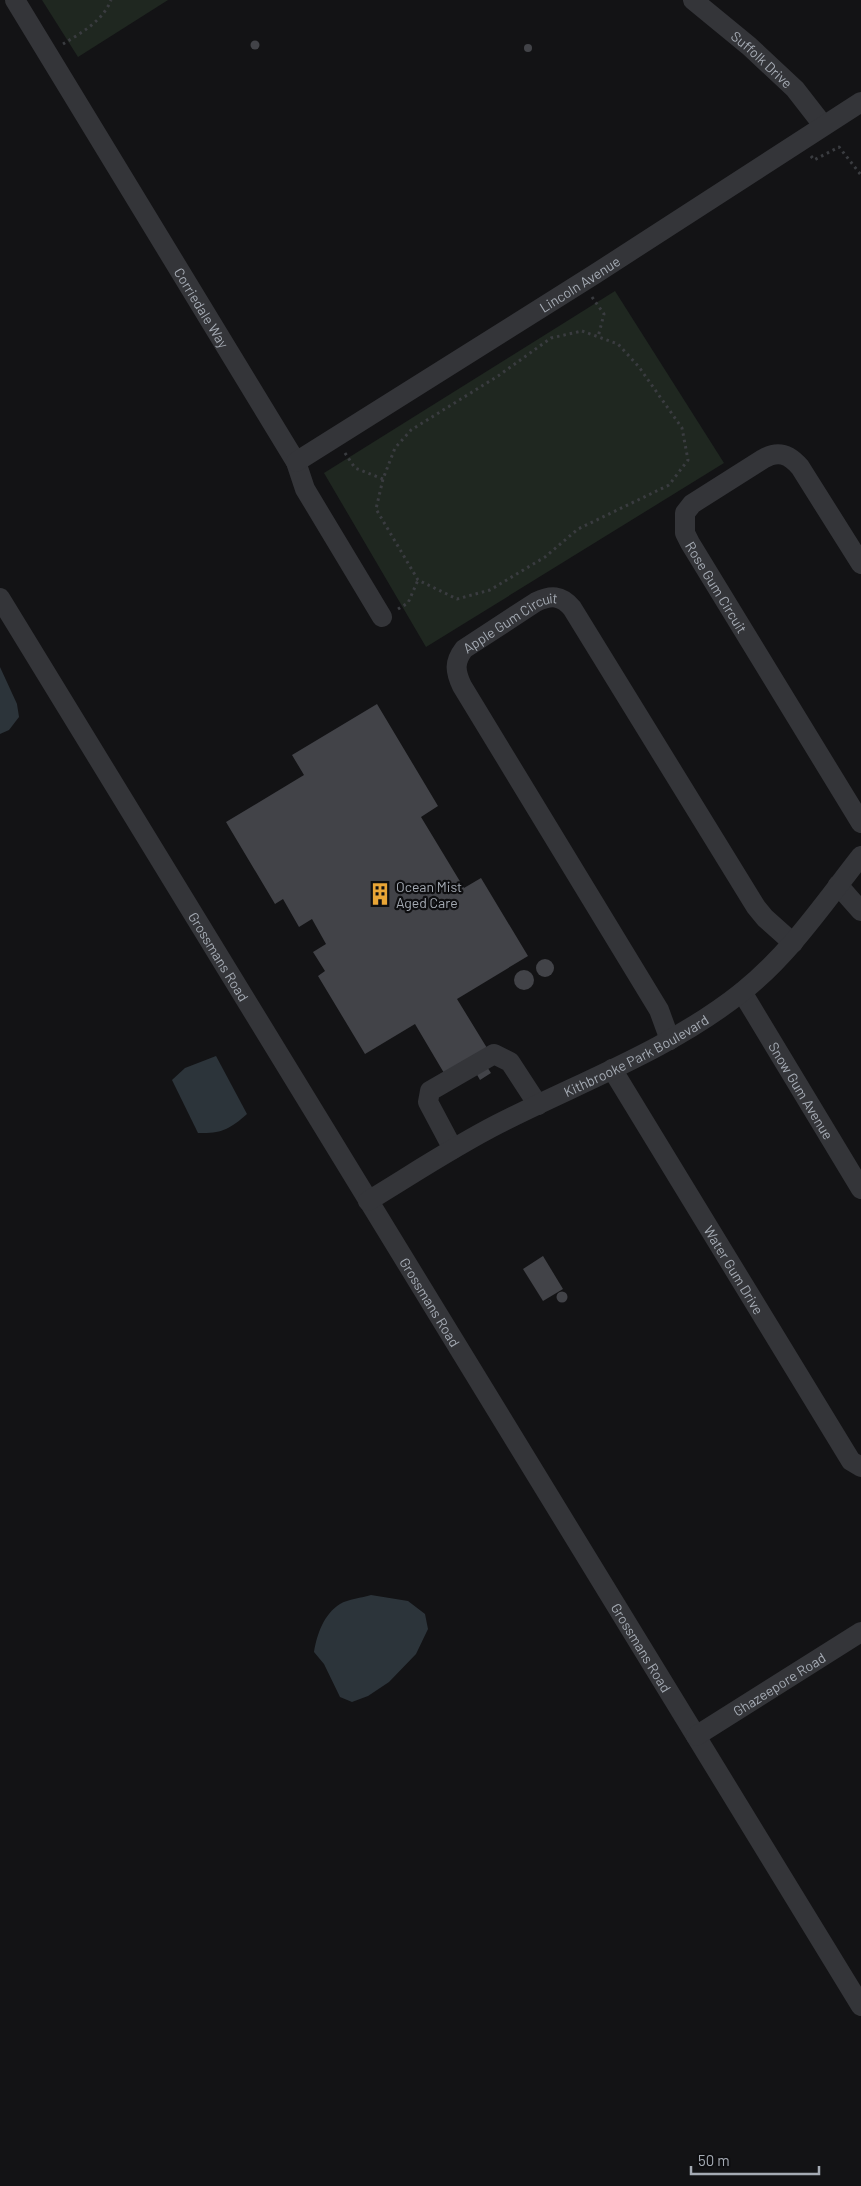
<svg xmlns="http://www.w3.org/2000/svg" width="861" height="2186" font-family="Barlow,sans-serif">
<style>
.green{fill:#1f2720}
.water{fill:#2c343a}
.building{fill:#424348}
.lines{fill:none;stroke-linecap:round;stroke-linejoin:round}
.path{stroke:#3a3c40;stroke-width:3;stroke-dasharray:2.5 4;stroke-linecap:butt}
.minor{stroke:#343539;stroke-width:20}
.labels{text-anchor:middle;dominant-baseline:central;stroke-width:4.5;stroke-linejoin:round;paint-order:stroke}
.street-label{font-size:14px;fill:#a5abb4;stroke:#0e0e10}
.poi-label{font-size:14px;fill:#a5abb4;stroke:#0e0e10;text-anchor:start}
</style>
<rect width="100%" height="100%" fill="#131315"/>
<g class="green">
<polygon points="42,0 168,0 78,57"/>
<polygon points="615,291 724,463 426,647 324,473"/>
</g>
<g class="water">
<polygon points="0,667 17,704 19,717 9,730 0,734"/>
<path d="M216 1056 247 1114C230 1129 221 1134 198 1133L172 1080 185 1068Z"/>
<path d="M371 1595 408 1601 425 1614 428 1629 416 1654 389 1682 368 1696 352 1702 340 1697 324 1664 314 1652C317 1634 324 1614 340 1604 348 1599 362 1598 371 1595Z"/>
</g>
<g class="building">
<circle cx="255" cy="45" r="4.5"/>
<circle cx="528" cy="48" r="4"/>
<polygon points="377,704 438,806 421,817 464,888 481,878 528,956 457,999 487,1048 478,1053 491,1073 480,1080 468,1059 444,1073 415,1024 365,1054 318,976 325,971 313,952 326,944 312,919 299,927 283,899 275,904 226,822 304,775 292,755"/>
<circle cx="545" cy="968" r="9"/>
<circle cx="524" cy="980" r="10"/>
<polygon points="543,1256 563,1289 543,1301 523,1269"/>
<circle cx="562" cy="1297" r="5.5"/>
</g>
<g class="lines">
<g class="path">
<path d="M63 44C81 33 103 21 111 0"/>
<polyline points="811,156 814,160 839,147 861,175"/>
<polyline points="592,297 604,314 598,337"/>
<polygon points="582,331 618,344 639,367 682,428 688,460 669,485 578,529 545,557 490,590 457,599 418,580 376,509 383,479 395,448 411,430 498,376 551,338"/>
<polyline points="345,453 355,468 383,479"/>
<polyline points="398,609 408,603 418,580"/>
</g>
<g class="minor">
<path id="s1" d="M15 0 296 462 305 489 382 617"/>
<path id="s2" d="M693 0 749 46 795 89 823 125"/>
<path id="s3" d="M296 462 595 274 861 102"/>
<path id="s4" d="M861 564 800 467C789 454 778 450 763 459L692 504 685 513V533L690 543 861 823"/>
<path id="s5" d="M0 598 861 2006"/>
<polyline points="838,885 861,911"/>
<path id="s6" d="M742 992 861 1189"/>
<path id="s7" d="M670 1040 659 1010 462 686C455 671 454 662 464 649L536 602C551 595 561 595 572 608L756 907 765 918 793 943"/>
<path id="s8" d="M612 1069 851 1461 861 1467"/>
<polyline points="453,1149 428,1102 430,1091 494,1054 510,1062 538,1105"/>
<path id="s9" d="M368 1201C411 1175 453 1147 498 1124 580 1082 669 1050 742 992 789 955 824 903 861 856"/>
<path id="s10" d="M696 1736 861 1632"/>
</g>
</g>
<defs>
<symbol id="building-bare" viewBox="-9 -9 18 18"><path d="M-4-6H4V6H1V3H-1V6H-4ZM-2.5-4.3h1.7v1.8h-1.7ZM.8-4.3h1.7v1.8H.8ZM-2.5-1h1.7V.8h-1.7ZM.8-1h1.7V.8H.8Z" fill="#e9a536" stroke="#0e0e10" stroke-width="2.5" paint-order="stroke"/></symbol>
</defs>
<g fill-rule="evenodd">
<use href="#building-bare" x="364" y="878" width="32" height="32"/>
</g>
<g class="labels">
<g class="street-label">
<text stroke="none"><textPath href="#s2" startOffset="91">Suffolk Drive</textPath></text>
<text stroke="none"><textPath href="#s3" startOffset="335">Lincoln Avenue</textPath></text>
<text stroke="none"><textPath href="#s1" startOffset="360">Corriedale Way</textPath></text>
<text stroke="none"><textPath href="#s4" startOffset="335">Rose Gum Circuit</textPath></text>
<text stroke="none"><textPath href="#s7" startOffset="505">Apple Gum Circuit</textPath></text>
<text stroke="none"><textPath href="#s5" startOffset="420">Grossmans Road</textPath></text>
<text stroke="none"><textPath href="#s9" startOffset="305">Kithbrooke Park Boulevard</textPath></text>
<text stroke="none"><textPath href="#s6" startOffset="115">Snow Gum Avenue</textPath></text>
<text stroke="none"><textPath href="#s8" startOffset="235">Water Gum Drive</textPath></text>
<text stroke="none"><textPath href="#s5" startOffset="825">Grossmans Road</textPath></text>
<text stroke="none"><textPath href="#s5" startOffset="1230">Grossmans Road</textPath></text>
<text stroke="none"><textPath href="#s10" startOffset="98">Ghazeepore Road</textPath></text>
</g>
<g class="poi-label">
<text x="396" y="886">Ocean Mist<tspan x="396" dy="16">Aged Care</tspan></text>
</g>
</g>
<path d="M691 2166v8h128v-8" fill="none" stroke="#a5abb4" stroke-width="2.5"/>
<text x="698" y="2166" font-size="15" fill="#a5abb4" stroke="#0e0e10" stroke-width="4" paint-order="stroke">50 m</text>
</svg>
